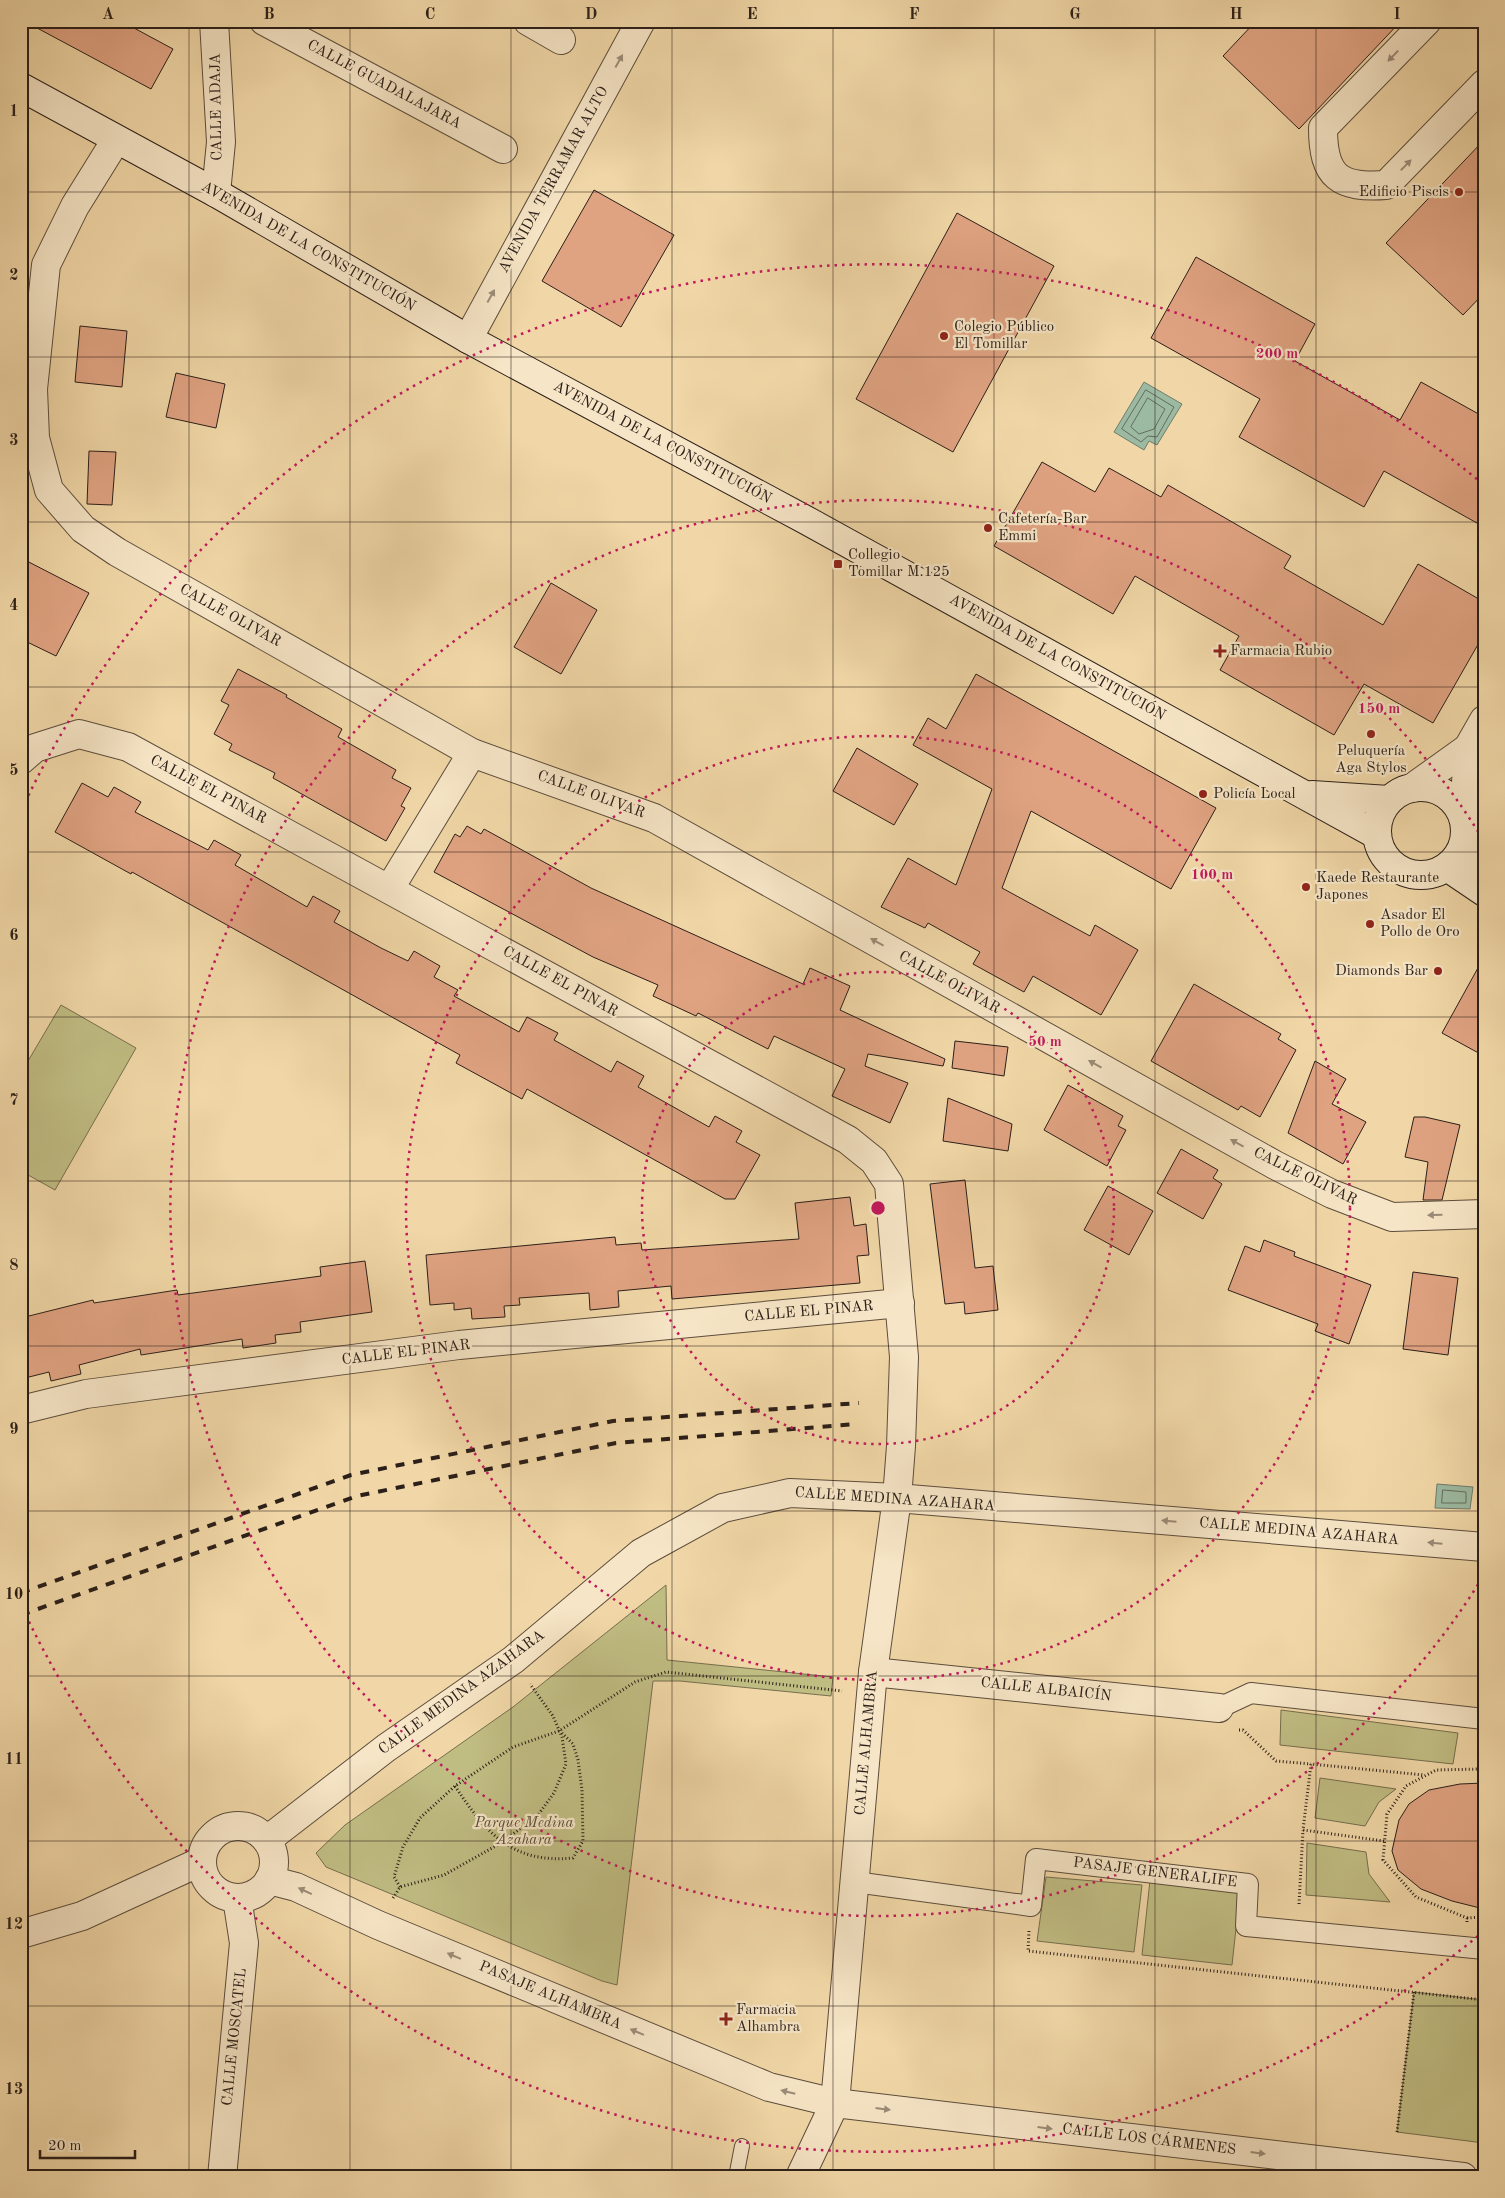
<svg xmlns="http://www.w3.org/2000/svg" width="1505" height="2198" font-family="'Old Standard TT',serif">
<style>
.green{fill:#c0bd83;stroke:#766e4e}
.water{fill:#9cbaa2;stroke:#6f7c6b}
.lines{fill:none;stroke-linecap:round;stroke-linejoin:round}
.shore{stroke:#646c5e;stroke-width:1}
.building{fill:#e0a382;stroke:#2b1f19}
.service-casing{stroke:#5c4d3c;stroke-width:16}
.pedestrian-casing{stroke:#5c4d3c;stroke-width:22}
.minor-casing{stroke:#5c4d3c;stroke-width:30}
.secondary-casing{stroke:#2b1f19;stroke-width:30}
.path{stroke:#2b1f19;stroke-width:3;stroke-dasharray:1 2.5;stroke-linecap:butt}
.service{stroke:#f6e5c6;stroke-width:14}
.pedestrian{stroke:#f6e5c6;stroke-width:20}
.minor{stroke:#f6e5c6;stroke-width:28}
.secondary{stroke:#f6e5c6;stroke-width:28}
.rail{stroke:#2b1f19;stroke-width:4;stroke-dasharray:9 9;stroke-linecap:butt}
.oneway{fill:#9b8c78}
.grid{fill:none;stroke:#2b1f19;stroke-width:1;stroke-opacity:0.55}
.ring{fill:none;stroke:#c2185b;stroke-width:2.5;stroke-dasharray:2.5 5}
.poi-dot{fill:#8f2418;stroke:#f6e5c6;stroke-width:2}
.labels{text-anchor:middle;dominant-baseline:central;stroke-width:4.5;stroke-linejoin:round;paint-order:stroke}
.street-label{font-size:15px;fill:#2b1f19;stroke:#f6e5c6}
.poi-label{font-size:15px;fill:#2b1f19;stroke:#f6e5c6;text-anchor:start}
.park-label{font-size:15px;font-style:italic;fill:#584e39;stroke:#f6e5c6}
.centre{fill:#c2185b;stroke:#f6e5c6;stroke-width:2.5}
.ring-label{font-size:15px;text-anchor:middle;font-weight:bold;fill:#c2185b;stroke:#f6e5c6;stroke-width:4.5;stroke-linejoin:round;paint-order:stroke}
.neatline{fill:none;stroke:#2b1f19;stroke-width:2}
.grid-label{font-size:16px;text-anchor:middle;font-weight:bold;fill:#2b1f19}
</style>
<rect width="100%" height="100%" fill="#f1d7a7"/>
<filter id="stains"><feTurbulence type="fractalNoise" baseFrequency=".004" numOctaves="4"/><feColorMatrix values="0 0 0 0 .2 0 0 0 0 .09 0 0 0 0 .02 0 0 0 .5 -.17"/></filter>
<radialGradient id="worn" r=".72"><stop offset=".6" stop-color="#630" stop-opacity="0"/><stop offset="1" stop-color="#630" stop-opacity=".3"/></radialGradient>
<g class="green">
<polygon points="61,1005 136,1048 55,1190 21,1171 21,1073"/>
<polygon points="666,1585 667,1660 833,1677 831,1696 680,1681 653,1681 617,1985 602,1981 326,1867 316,1853 345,1825 513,1707"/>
<polygon points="1281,1710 1458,1733 1453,1764 1280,1745"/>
<polygon points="1320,1778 1396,1789 1379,1802 1365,1826 1315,1818"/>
<polygon points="1307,1843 1366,1852 1369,1874 1390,1902 1306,1895"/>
<polygon points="1046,1877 1142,1885 1134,1952 1037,1941"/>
<polygon points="1150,1880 1240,1892 1232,1965 1142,1955"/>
<polygon points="1414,1992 1484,2000 1484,2143 1397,2132"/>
</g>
<g class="water">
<polygon points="1144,382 1182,404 1157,445 1149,441 1144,450 1114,432"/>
<polygon points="1437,1484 1473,1487 1470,1509 1435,1508"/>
</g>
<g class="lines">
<g class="shore">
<polygon points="1146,390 1174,407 1157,437 1148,436 1141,442 1122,429"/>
<polygon points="1148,398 1165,409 1154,429 1139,434 1131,427"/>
<polygon points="1443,1490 1466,1492 1466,1503 1442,1503"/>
</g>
</g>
<g class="building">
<polygon points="24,21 121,21 173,49 151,89"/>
<polygon points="1256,21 1401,21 1299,129 1223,56"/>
<polygon points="1484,140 1484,293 1463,315 1386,243"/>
<polygon points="594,190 674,235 621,327 542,281"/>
<polygon points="957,213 1054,266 953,452 856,399"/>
<polygon points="1196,257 1315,324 1295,361 1400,420 1421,382 1484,417 1484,527 1384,471 1364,507 1239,437 1260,399 1151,338"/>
<polygon points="80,326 127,331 122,387 75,382"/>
<polygon points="176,373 225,384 216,428 166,417"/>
<polygon points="89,451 116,452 112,505 87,504"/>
<polygon points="1042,462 1095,492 1109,468 1161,497 1168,485 1291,556 1284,568 1383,625 1418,564 1484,602 1484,634 1433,723 1364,684 1334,735 1220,670 1239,636 1135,576 1113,614 994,546"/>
<polygon points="21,558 89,593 56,656 21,639"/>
<polygon points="551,583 597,610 561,674 514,647"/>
<polygon points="238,669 287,695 286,697 342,729 338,737 396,770 392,778 411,788 401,806 405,808 386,841 273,778 275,773 229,750 232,744 214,734 229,705 221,701"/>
<polygon points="976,674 1216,808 1171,889 1031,811 1002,888 1090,936 1095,925 1138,950 1101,1015 1033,976 1024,992 973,964 980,952 928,923 925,928 881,907 908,858 956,885 992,789 913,745 928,718 946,729"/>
<polygon points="857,748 918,784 894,825 833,791"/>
<polygon points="82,783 108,797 114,787 141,802 135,812 208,850 214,840 241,855 235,865 307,907 313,896 340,911 334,922 381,948 408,961 414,951 440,966 434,977 458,990 454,996 519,1032 527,1017 558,1033 554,1040 611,1072 617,1061 644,1076 638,1087 709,1127 715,1116 742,1131 736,1142 760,1155 735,1199 725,1199 527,1089 522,1099 456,1063 460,1055 132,872 131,874 55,832"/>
<polygon points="467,826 481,834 484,829 591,888 803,984 810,968 850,986 840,1010 945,1059 943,1066 868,1054 865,1066 908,1083 890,1123 832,1096 845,1069 774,1036 768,1049 698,1013 696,1016 653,996 658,985 593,957 434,872 455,834 460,837"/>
<polygon points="1484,957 1484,1056 1442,1033"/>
<polygon points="1194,984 1281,1034 1278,1039 1296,1050 1260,1117 1241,1106 1238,1110 1151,1061"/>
<polygon points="955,1041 1008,1047 1004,1076 952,1068"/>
<polygon points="1315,1061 1346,1079 1332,1104 1366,1122 1343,1164 1288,1133"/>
<polygon points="1068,1085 1123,1116 1118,1126 1126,1130 1107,1166 1044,1130"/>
<polygon points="948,1098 1012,1124 1008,1151 943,1141"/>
<polygon points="1414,1117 1425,1117 1460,1125 1442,1200 1423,1200 1428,1162 1405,1157"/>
<polygon points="1181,1149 1218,1170 1213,1178 1222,1184 1203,1219 1157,1193"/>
<polygon points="965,1180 975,1268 993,1266 998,1310 965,1314 964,1302 945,1304 930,1184"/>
<polygon points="1108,1186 1153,1211 1129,1255 1084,1230"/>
<polygon points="850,1197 854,1226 866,1224 869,1255 857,1256 860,1283 672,1299 671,1286 618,1291 619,1307 590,1310 589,1293 519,1298 520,1305 504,1306 505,1317 472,1319 471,1308 454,1310 454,1303 430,1305 426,1255 615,1237 616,1245 641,1243 642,1250 799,1239 795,1203"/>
<polygon points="1264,1240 1295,1252 1294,1256 1371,1285 1349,1344 1315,1331 1318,1324 1228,1290 1245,1246 1260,1252"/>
<polygon points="365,1261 372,1312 300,1322 301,1332 275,1335 276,1343 243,1348 242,1339 141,1355 140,1349 79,1365 81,1374 51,1381 49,1372 21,1379 21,1318 93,1300 94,1303 177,1290 178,1295 321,1276 320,1267"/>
<polygon points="1413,1272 1458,1278 1448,1355 1403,1349"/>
<polygon points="1484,1783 1484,1909 1452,1901 1421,1889 1398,1870 1392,1851 1399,1820 1409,1804 1429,1790 1460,1784"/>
</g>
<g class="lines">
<defs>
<polyline id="service" points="736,2177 742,2146"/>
<g id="pedestrian">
<polyline points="1219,1708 1251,1693 1484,1719"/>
<polyline points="855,1882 1031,1906 1036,1859 1248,1884 1246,1926 1484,1949"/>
</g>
<g id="minor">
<polyline points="214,21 221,142 216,193"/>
<polyline points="264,21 503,149"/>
<polyline points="528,21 561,40"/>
<path d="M1427 21 1323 128C1323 178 1340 188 1386 185L1484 84"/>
<polyline points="116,140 75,206 46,265 33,389 35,438 49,490 83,529 117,552 472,753 654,818 1275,1165 1332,1194 1392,1217 1484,1214"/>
<polyline points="468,339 641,21"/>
<polyline points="21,760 35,748 79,734 128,747 848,1140 874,1161 889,1184 904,1357 901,1446 897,1498 873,1672 835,2103 800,2177"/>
<polyline points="1412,788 1468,748 1484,720"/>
<polyline points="1464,818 1468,748"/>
<polyline points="390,888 472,753"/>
<polyline points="21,1410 86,1394 459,1345 900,1303"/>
<polyline points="873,1672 1219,1708"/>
<circle cx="238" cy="1862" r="36"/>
<polyline points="267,1840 386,1748 513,1660 641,1553 723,1508 790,1493 897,1498 1484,1547"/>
<polyline points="269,1880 296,1887 378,1925 769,2087 835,2103 1463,2177"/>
<polyline points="21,1934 82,1916 202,1861"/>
<polyline points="222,2177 244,1943 237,1898"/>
</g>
<g id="secondary">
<polyline points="21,87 216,193 468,339 804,519 1377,835"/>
<circle cx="1421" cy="831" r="44"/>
<polyline points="1312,795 1389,800"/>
<polyline points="1465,842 1484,872"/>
<polyline points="1447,867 1484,892"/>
</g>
</defs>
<use href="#service" class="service-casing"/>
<use href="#pedestrian" class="pedestrian-casing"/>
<use href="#minor" class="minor-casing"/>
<use href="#secondary" class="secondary-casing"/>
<g class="path">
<polyline points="1239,1730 1243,1730 1276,1761 1311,1764"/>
<path d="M455 1786C486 1833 512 1864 573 1858L583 1841 582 1790 578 1760 573 1744 562 1733"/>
<polyline points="1384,1841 1303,1830 1311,1764 1424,1775"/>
<polyline points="400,1887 394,1877 403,1847 420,1818 455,1786 513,1747 559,1731 635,1682 666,1672 842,1691"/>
<polyline points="393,1898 400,1887 444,1875 501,1843 538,1815 554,1793 566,1764 562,1737 553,1716 530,1684"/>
<polyline points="1299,1904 1303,1830"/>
<polyline points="1467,1918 1484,1917"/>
<polyline points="1467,1922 1467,1918 1416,1897 1383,1860 1387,1814 1406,1786 1436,1770 1479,1769 1482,1745"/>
<polyline points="1029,1931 1028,1951 1484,2000"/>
<polyline points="1397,2132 1414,1992"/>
</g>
<use href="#service" class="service"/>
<use href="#pedestrian" class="pedestrian"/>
<use href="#minor" class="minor"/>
<use href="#secondary" class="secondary"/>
<g class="rail">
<polyline points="21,1593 351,1475 613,1421 859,1403"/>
<polyline points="21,1615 357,1496 616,1443 857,1424"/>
</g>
</g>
<defs><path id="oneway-solid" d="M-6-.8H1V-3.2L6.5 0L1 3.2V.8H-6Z" transform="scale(1.25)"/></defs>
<g class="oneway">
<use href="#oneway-solid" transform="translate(1393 56) rotate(134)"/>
<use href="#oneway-solid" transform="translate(619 61) rotate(-61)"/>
<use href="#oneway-solid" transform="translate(1406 165) rotate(-46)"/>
<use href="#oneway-solid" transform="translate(491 296) rotate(-61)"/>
<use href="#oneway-solid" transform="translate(877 942) rotate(-151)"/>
<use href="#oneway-solid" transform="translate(1095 1064) rotate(-151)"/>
<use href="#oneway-solid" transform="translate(1237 1143) rotate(-151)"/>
<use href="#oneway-solid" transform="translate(1435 1215) rotate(178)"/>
<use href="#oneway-solid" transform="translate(1169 1521) rotate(-175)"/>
<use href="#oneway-solid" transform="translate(1435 1543) rotate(-175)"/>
<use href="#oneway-solid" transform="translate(305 1891) rotate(-155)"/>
<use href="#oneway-solid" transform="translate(454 1956) rotate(-157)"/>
<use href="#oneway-solid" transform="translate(637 2032) rotate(-157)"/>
<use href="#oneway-solid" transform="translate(788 2092) rotate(-166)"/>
<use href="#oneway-solid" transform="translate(883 2109) rotate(7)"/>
<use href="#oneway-solid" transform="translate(1045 2128) rotate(7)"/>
<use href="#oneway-solid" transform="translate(1258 2153) rotate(7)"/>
</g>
<path class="grid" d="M189 21V2177M350 21V2177M511 21V2177M672 21V2177M833 21V2177M994 21V2177M1155 21V2177M1316 21V2177M21 192H1484M21 357H1484M21 522H1484M21 687H1484M21 852H1484M21 1017H1484M21 1181H1484M21 1346H1484M21 1511H1484M21 1676H1484M21 1841H1484M21 2006H1484"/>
<g class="ring">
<circle cx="878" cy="1208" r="236"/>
<circle cx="878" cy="1208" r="472"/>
<path d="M1482 1578A708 708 0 1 1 1482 838"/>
<path d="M1478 1936A944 944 0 0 1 22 1607M22 809A944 944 0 0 1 1478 480"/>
</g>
<g class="poi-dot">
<circle cx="1459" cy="192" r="5"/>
<circle cx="944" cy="336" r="5"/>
<circle cx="988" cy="528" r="5"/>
<rect x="833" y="559" width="10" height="10" rx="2.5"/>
<path d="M1217.5 643.5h5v5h5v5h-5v5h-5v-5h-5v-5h5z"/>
<circle cx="1371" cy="734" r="5"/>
<circle cx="1203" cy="794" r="5"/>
<circle cx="1306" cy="887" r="5"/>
<circle cx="1370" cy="924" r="5"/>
<circle cx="1438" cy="971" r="5"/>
<path d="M723.5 2011.5h5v5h5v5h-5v5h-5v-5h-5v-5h5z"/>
</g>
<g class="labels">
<g class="street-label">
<text transform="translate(384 85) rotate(28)">CALLE GUADALAJARA</text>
<text transform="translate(217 107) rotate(-91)">CALLE ADAJA</text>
<text transform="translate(554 180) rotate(-61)">AVENIDA TERRAMAR ALTO</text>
<text transform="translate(308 247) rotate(30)">AVENIDA DE LA CONSTITUCIÓN</text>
<text transform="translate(662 443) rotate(28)">AVENIDA DE LA CONSTITUCIÓN</text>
<text transform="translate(230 616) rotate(29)">CALLE OLIVAR</text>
<text transform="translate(1057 658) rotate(29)">AVENIDA DE LA CONSTITUCIÓN</text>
<text transform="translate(208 790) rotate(28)">CALLE EL PINAR</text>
<text transform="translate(591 795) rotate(20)">CALLE OLIVAR</text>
<text transform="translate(560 982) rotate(29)">CALLE EL PINAR</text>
<text transform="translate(949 983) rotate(29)">CALLE OLIVAR</text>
<text transform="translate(1305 1177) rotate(26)">CALLE OLIVAR</text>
<text transform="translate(809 1312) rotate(-5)">CALLE EL PINAR</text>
<text transform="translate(406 1353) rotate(-7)">CALLE EL PINAR</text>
<text transform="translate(895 1500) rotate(4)">CALLE MEDINA AZAHARA</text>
<text transform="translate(1299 1532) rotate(5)">CALLE MEDINA AZAHARA</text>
<text transform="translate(1046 1690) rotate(6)">CALLE ALBAICÍN</text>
<text transform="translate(462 1693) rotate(-36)">CALLE MEDINA AZAHARA</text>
<text transform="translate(867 1743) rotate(-85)">CALLE ALHAMBRA</text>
<text transform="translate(1155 1873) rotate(7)">PASAJE GENERALIFE</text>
<text transform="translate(550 1996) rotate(23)">PASAJE ALHAMBRA</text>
<text transform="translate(235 2037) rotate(-84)">CALLE MOSCATEL</text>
<text transform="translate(1149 2140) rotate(7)">CALLE LOS CÁRMENES</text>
</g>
<g class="poi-label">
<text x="1449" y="192" text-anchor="end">Edificio Piscis</text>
<text x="954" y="327">Colegio Público<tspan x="954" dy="17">El Tomillar</tspan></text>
<text x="998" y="519">Cafetería-Bar<tspan x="998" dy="17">Emmi</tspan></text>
<text x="848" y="555">Collegio<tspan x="848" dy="17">Tomillar M.125</tspan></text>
<text x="1230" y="651">Farmacia Rubio</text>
<text x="1371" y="751" text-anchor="middle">Peluquería<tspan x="1371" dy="17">Aga Stylos</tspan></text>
<text x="1213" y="794">Policía Local</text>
<text x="1316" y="878">Kaede Restaurante<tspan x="1316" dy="17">Japones</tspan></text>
<text x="1380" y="915">Asador El<tspan x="1380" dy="17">Pollo de Oro</tspan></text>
<text x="1428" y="971" text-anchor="end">Diamonds Bar</text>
<text x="736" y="2010">Farmacia<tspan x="736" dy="17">Alhambra</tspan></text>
</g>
<g class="park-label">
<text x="524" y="1823">Parque Medina<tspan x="524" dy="17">Azahara</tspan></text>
</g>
</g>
<circle cx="878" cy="1208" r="8" class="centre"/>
<g class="ring-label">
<text x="1277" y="358">200 m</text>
<text x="1379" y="713">150 m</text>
<text x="1212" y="879">100 m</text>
<text x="1045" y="1046">50 m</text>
</g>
<rect width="1505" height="2198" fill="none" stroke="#f1d7a7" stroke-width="55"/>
<path d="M40 2150v8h95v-8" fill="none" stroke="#2b1f19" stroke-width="2.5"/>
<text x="48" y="2150" font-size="15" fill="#2b1f19" stroke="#f6e5c6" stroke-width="4" paint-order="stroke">20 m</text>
<rect x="28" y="28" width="1450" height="2142" class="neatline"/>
<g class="grid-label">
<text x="108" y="19">A</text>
<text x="269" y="19">B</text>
<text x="430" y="19">C</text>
<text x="591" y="19">D</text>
<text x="752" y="19">E</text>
<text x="914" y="19">F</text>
<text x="1075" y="19">G</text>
<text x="1236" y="19">H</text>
<text x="1397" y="19">I</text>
<text x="14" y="116">1</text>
<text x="14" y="280">2</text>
<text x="14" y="445">3</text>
<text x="14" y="610">4</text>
<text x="14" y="775">5</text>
<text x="14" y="940">6</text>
<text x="14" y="1105">7</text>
<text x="14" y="1270">8</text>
<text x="14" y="1434">9</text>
<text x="14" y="1599">10</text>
<text x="14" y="1764">11</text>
<text x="14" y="1929">12</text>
<text x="14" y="2094">13</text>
</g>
<rect width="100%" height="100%" filter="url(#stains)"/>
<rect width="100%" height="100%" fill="url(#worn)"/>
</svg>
